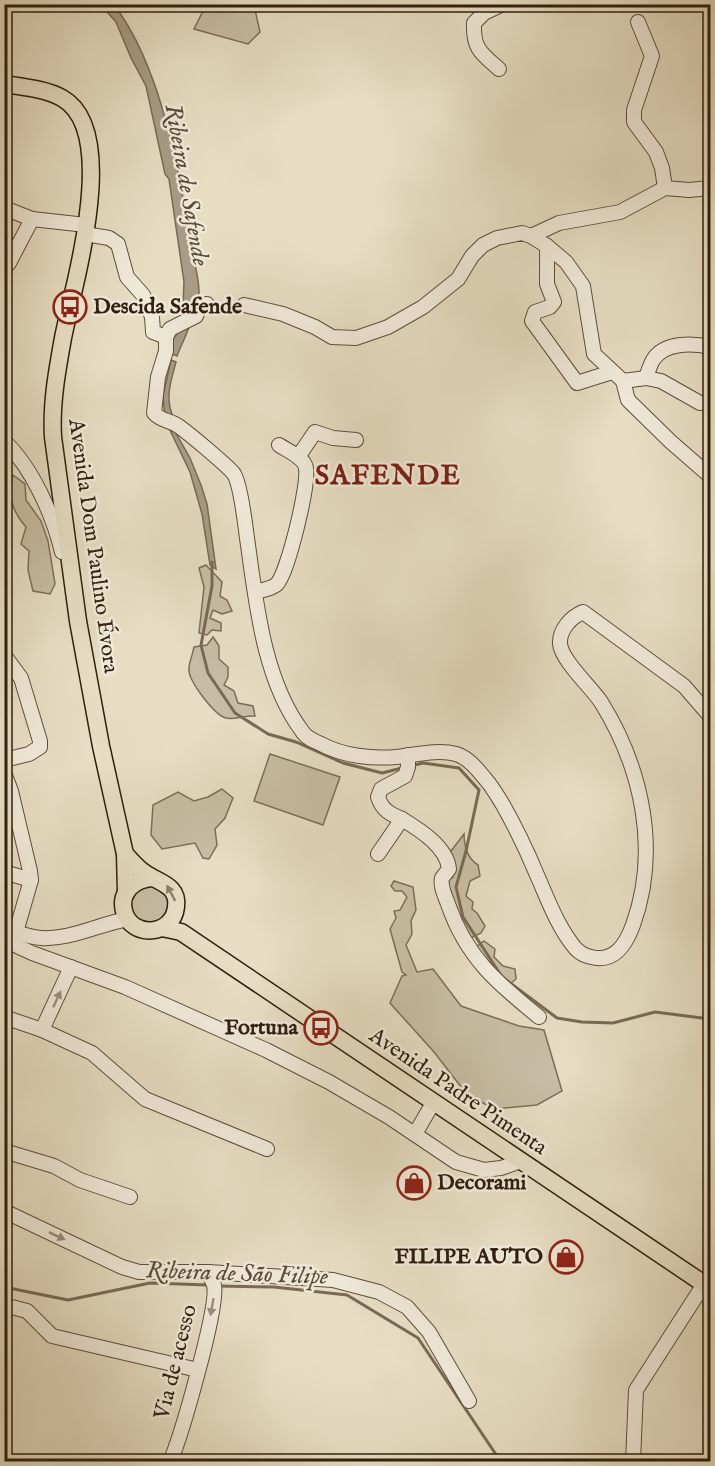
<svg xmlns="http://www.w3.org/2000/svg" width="715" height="1466" font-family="'IM FELL English',serif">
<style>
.green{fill:#c7bda4;stroke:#7c6e5a;stroke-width:1.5}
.water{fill:#a89c86;stroke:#786a56;stroke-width:1.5}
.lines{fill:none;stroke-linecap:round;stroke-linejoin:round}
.stream{stroke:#786a56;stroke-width:3}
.minor-casing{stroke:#5e4e3c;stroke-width:16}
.major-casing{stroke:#311f0f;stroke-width:19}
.minor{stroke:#efe9d8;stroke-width:14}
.major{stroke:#e6ddc3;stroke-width:16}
.oneway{fill:#8c7e69}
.oneway2{fill:#9a8e7e}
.labels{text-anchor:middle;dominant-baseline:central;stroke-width:5;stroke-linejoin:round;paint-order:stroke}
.poi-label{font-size:22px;font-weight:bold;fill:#311f0f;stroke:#efe9d8;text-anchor:start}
.street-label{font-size:22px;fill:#311f0f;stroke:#efe9d8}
.water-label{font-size:24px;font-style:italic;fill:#5b4b39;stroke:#efe9d8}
.district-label{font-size:28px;font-weight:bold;letter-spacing:1.5px;fill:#7a1f14;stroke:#efe9d8}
</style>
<rect width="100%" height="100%" fill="#e6ddc3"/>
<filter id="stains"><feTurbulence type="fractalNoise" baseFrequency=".00333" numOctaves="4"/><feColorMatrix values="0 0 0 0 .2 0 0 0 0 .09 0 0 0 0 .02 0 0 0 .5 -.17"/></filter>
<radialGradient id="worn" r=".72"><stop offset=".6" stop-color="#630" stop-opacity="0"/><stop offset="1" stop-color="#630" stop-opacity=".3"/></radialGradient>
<g class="green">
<polygon points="206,5 254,5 260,32 248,44 194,29"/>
<path d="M13 475 25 484 26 500 41 521 48 541 55 584 50 594 33 591 28 570 29 551 21 544 26 527C12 511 7 495 13 475Z"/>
<polygon points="206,565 222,582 220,596 227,600 232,611 222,614 213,610 210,618 221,623 221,631 212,630 207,635 199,633 204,587 199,568"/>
<path d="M213 637 219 646V659L228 667V677L224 685 234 691 238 703 253 706 255 716C245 715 235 720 226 718 214 715 190 682 189 671 188 664 193 654 194 647L207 645Z"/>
<polygon points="270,754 340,777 323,825 254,801"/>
<polygon points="222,789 233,798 225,818 215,829 217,845 209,859 203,858 195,843 162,849 151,835 153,805 178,792 194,801 208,797"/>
<path d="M464 834C464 846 467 858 478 865L480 876 470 881 466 896 473 902 472 909 477 913 485 926 481 933 466 940 446 882 453 877 448 871 445 859Z"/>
<polygon points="394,881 413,887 416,910 411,921 412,934 406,945 417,972 433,969 461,1006 519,1026 544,1030 562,1091 537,1105 493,1109 465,1092 434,1052 390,1003 402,976 406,975 402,972 390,929 396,918 394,911 400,910 407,897 402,891 395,891 391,886"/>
<polygon points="146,884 163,890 169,902 166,916 154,924 134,919 128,900"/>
<polygon points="484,941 495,949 494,957 503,966 515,969 516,979 509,985 502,982 476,947"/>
</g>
<g class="water">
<path d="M101 5H114C160 64 180 172 191 246 194 262 200 280 199 296 199 308 182 343 177 356L169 353 171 342 182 327 184 282 169 179 165 174 146 86 131 58 116 22Z"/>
<path d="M171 360 176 362C170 384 164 400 175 421L165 417 163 396Z"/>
<polygon points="167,424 174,425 177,435 190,458 201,485 207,504 216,569 210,565 202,514 190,472"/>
</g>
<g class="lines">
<g class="stream">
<polyline points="212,562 212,586 201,645 208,673 235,713 268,734 296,742 343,763 382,773 402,768"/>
<polyline points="411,766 423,763 459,768 479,790 466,851 456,887 463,917 502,977 557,1018 582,1022 613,1023 655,1012 710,1019"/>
<polyline points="218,1286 274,1287 347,1295 418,1338 501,1462"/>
<polyline points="4,1287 68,1300 150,1283 208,1285"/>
</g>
<defs>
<g id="minor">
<polyline points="638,22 652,56 634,110 634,122 656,152 662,168 665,188"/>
<path d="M499 69C481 53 473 49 474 23L484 13 503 4"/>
<polyline points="4,208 32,219"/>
<polyline points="85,234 109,238 118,244 127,277 143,295 148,306 152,317 153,332 166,337"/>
<polyline points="531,236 559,223 620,212 665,188 689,190 710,188"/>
<polyline points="547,246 547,284 554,302 550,307 535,312 532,321 577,383 612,372"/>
<polyline points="4,268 9,263 32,219 86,225"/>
<path d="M207 304 199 309 196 316 170 329 166 337V351L158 377 154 413C160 420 167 420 175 424 183 428 229 467 234 474 241 485 245 524 247 538 256 601 263 679 302 731 306 738 314 741 321 744 343 756 372 759 396 757 415 755 438 749 456 754 469 758 478 770 487 781 493 788 498 797 503 805 516 828 527 851 537 875 548 900 558 928 576 949 580 953 586 956 591 957 615 963 626 944 633 925 660 850 642 768 601 702 591 687 562 661 560 644 559 630 571 617 583 612L684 686 710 716"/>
<polyline points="244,305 283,314 315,327 332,337 356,338 388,327 423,307 458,279 472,256 483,245 497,238 522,233 531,236 547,246 566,262 583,286 594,354 623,381 628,400 671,442 710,476"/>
<path d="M646 378C648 372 650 365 653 360 664 342 692 343 710 347"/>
<polyline points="623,381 646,378 661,381 700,403"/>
<path d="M4 441C32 467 53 515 62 552"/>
<polyline points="298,457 315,432 333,438 356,440"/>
<path d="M255 592C262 590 272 589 277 584 288 572 309 485 306 468 304 457 288 451 279 445"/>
<polyline points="4,655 21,678 40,741 40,747 29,754 4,760"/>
<polyline points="4,773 11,791 30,871 31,880 16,932"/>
<path d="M402 819C420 830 447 847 449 869L442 878C440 886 445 896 448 904 466 957 497 983 539 1017"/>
<path d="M378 854 402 819C390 814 382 810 378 797L381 789 405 776 408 767V755"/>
<polyline points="4,872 31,880"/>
<path d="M4 928C16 932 28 937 41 938 70 940 99 924 128 919"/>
<polyline points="4,940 32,953 125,987 266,1050 329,1082 389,1117 456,1162 484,1170 501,1168 521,1161"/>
<polyline points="4,1017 42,1030 92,1053 145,1099 267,1149"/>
<polyline points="42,1030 71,967"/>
<polyline points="415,1134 433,1103"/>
<polyline points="4,1151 54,1166 80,1180 130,1197"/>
<path d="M4 1211 122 1267 139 1272H208C209 1276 213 1281 214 1285 219 1306 181 1437 170 1462"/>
<polyline points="208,1272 333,1280 379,1292 407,1307 429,1332 469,1401"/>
<polyline points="4,1305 27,1311 52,1336 198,1370"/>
<polyline points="633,1462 636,1390 704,1284"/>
</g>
<g id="major">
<path d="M4 84C23 87 46 89 62 98 121 131 73 286 63 338 57 371 51 404 53 437L78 621 101 746 125 854 126 893"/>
<path d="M125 854C131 860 137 868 145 873 159 883 179 885 176 907 173 936 131 939 124 911 119 892 135 879 152 878"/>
<polyline points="162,928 181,932 710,1288"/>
</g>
</defs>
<use href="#minor" class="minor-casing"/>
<use href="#major" class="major-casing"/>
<use href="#minor" class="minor"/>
<use href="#major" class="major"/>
</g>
<defs><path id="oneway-solid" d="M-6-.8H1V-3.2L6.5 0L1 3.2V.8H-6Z" transform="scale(1.5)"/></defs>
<use class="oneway" href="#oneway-solid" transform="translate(171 893) rotate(-118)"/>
<g class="oneway2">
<use href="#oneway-solid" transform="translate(57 999) rotate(-65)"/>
<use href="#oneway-solid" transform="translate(57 1236) rotate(25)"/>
<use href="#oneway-solid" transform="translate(212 1307) rotate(100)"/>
</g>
<defs>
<symbol id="bus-ring" viewBox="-11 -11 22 22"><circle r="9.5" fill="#efe9d8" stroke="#8f2418" stroke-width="1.5"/><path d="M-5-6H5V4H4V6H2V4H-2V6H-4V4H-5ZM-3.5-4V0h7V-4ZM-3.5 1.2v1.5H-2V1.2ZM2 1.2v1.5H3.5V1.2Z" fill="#8f2418"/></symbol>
<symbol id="shop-ring" viewBox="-11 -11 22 22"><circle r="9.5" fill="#efe9d8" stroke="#8f2418" stroke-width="1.5"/><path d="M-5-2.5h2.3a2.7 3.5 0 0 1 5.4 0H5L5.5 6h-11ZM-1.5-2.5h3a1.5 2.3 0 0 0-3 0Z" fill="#8f2418"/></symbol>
</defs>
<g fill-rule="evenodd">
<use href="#bus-ring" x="51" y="288" width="38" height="38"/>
<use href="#bus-ring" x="302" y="1009" width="38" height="38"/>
<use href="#shop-ring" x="395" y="1164" width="38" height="38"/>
<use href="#shop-ring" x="547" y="1238" width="38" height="38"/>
</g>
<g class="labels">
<g class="poi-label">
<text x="93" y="307">Descida Safende</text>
<text x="298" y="1028" text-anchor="end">Fortuna</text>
<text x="437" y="1183">Decorami</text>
<text x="543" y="1257" text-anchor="end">FILIPE AUTO</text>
</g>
<g class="street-label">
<text transform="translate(93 546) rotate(82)">Avenida Dom Paulino Évora</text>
<text transform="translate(458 1092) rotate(34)">Avenida Padre Pimenta</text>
<text transform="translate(176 1362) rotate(-76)">Via de acesso</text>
</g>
<g class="water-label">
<text transform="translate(186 185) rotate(80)">Ribeira de Safende</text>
<text transform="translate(237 1274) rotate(2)">Ribeira de São Filipe</text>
</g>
<g class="district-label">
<text x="388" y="476">SAFENDE</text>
</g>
</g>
<rect width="715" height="1466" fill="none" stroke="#e6ddc3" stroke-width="24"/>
<rect x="6" y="6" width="703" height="1454" fill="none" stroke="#311f0f" stroke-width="3"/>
<rect x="12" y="12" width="691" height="1442" fill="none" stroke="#311f0f" stroke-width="1.5"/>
<rect width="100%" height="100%" filter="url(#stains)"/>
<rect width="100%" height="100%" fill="url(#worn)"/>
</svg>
